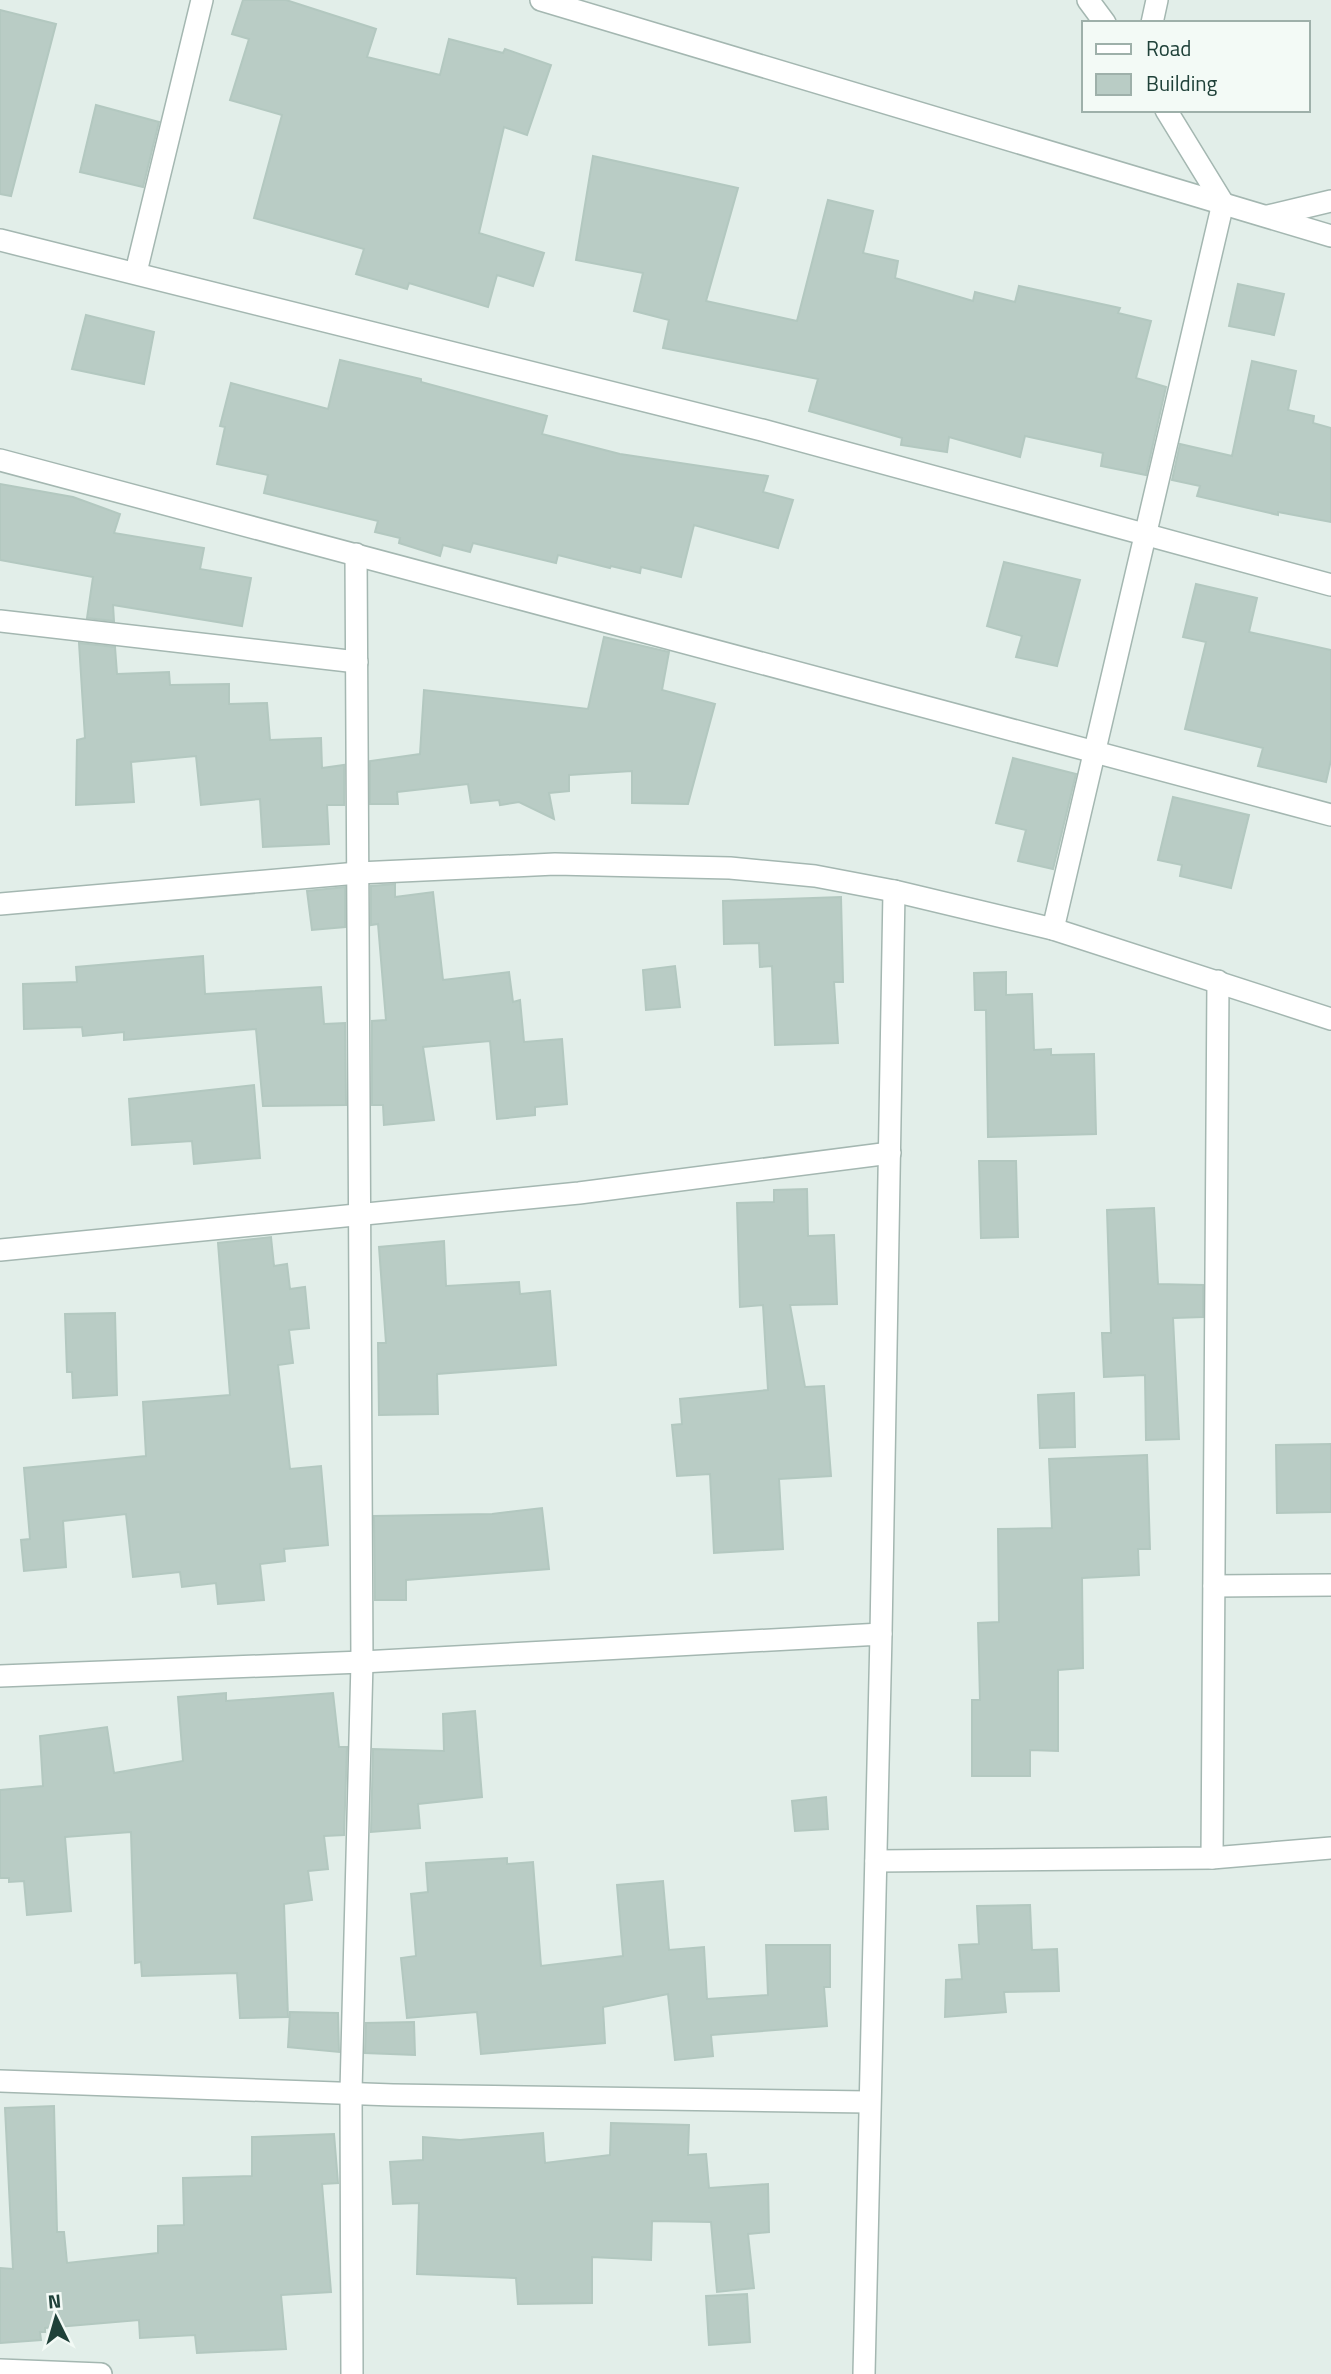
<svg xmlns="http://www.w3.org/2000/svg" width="1331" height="2374" font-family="'Titillium Web',sans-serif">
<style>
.building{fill:#b9ccc5;stroke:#b3c8c0;stroke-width:2}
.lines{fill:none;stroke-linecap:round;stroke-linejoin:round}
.minor-casing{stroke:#a4b7b1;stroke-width:24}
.tertiary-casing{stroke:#a4b7b1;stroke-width:24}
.minor{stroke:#fff;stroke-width:21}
.tertiary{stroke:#fff;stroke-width:21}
</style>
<rect width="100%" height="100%" fill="#e2eee9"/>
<g class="building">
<polygon points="243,0 286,0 376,29 367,57 440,75 449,39 503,53 505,49 551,65 527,135 504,127 479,233 544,253 533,286 497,275 488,307 409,283 407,289 356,274 364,249 254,218 282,115 230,100 249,39 232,34"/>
<polygon points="0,10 56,24 11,196 0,194"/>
<polygon points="96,105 159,122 143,187 80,172"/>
<polygon points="593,156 738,188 706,301 797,321 828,200 873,211 863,253 898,261 895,278 973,301 975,292 1015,302 1019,286 1120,308 1118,313 1151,321 1136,378 1166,387 1146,475 1101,466 1103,453 1025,436 1020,457 949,437 947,452 901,445 902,438 809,411 818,379 663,348 669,320 634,311 643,273 576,260"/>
<polygon points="1238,284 1284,294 1274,335 1229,326"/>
<polygon points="86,315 154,332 144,384 72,369"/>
<polygon points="340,360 421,379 421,382 547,416 542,434 620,454 768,476 763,492 793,500 778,548 694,525 681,577 641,567 640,573 611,566 610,568 558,555 556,563 473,543 470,552 443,545 440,556 399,543 400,538 375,532 378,521 264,493 268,475 217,464 225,427 220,426 231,383 328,409"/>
<polygon points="1252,361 1296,371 1288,410 1314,416 1313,423 1331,428 1331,522 1278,512 1278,515 1197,496 1200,486 1172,480 1180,444 1232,456"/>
<polygon points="0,484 73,497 120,514 114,533 204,548 200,569 251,578 242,626 113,605 114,621 87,618 93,577 0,560"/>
<polygon points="1004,562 1080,580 1057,666 1016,657 1022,636 987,626"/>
<polygon points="1196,584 1257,598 1249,632 1331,650 1331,760 1326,782 1258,766 1263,748 1185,729 1206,642 1183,637"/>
<polygon points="604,637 669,652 662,690 715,704 688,804 632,803 632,771 569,775 569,791 549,793 554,819 519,802 500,805 499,800 471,803 468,784 397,792 398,804 370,804 370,761 420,754 424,690 588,709"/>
<polygon points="79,643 115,647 117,674 169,672 170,685 229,684 229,704 267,703 270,740 321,738 322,768 344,765 344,805 327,805 329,844 263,847 260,799 201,805 196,756 131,762 134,802 76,805 77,740 85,738"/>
<polygon points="1013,758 1076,774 1053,869 1018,861 1026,830 996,823"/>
<polygon points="1173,797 1249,815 1231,888 1180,876 1182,865 1158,860"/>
<polygon points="395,884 395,897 433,892 443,980 509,972 513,1002 520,1000 524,1042 562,1039 567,1104 535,1107 535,1115 497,1119 490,1041 423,1047 434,1120 384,1125 383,1105 372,1105 372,1021 386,1020 378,924 371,925 371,886"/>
<polygon points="345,887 345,927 312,930 307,891"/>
<polygon points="841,897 843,982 834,982 838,1043 775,1045 772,966 760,967 759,943 724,944 723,901"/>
<polygon points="203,956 205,994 321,987 324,1024 345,1023 346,1105 263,1106 256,1029 124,1040 124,1032 83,1036 82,1027 24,1029 23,984 77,982 76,967"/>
<polygon points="675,966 680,1007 646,1010 643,970"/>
<polygon points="1006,972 1006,995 1032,994 1034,1050 1051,1049 1051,1055 1094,1054 1096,1134 988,1137 986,1010 975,1010 974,973"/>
<polygon points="254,1085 260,1158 194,1164 192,1141 132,1145 129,1099"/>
<polygon points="979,1161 1016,1161 1018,1237 981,1238"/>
<polygon points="807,1189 808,1236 834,1235 837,1304 790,1305 805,1387 824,1386 831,1476 779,1479 783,1549 714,1553 710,1474 677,1476 672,1425 682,1424 680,1399 768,1390 763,1305 740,1307 737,1203 774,1202 774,1190"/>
<polygon points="1154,1208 1158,1284 1203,1285 1203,1317 1173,1318 1179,1439 1146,1440 1145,1375 1104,1377 1102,1333 1111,1333 1107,1210"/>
<polygon points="271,1237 274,1266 287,1264 290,1289 305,1287 309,1328 289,1330 293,1363 278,1365 290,1469 321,1466 328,1545 284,1549 285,1561 260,1564 264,1600 218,1604 216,1583 182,1587 180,1572 133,1577 126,1514 63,1521 66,1567 24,1571 21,1540 30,1539 24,1468 146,1456 143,1402 230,1395 218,1243"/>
<polygon points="444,1241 446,1286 519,1282 520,1294 550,1291 556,1365 437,1374 438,1414 379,1415 378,1343 386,1343 379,1247"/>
<polygon points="115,1313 117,1395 73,1398 72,1372 67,1372 65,1314"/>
<polygon points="1074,1393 1075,1447 1040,1448 1038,1395"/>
<polygon points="1331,1444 1331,1512 1277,1513 1276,1445"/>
<polygon points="1147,1455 1150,1549 1138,1549 1139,1575 1082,1578 1083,1668 1058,1670 1058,1751 1030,1750 1030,1776 972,1776 972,1700 980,1700 978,1623 999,1622 998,1529 1052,1528 1049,1459"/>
<polygon points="542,1508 549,1569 406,1580 406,1600 375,1600 374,1516 492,1514"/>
<polygon points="226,1693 226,1701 333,1693 339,1747 347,1747 344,1835 324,1836 328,1869 308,1871 312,1900 284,1904 288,2017 240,2018 237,1973 142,1976 141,1962 135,1963 131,1832 65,1837 71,1911 27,1915 24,1881 9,1882 9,1878 0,1878 0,1790 43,1786 40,1736 107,1727 114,1773 183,1761 178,1697"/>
<polygon points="475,1711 482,1797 418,1804 420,1828 371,1832 373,1749 444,1751 443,1714"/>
<polygon points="826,1797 828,1829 795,1831 792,1801"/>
<polygon points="507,1858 507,1864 533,1862 541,1966 623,1956 617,1885 663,1881 669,1950 704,1947 707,1999 768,1995 766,1945 830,1945 830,1987 824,1987 827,2026 711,2035 713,2056 675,2060 668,1994 603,2007 605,2043 481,2054 477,2012 407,2018 401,1958 416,1956 411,1894 428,1892 426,1863"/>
<polygon points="1030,1905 1032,1950 1057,1949 1059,1991 1004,1992 1006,2012 945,2017 946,1980 962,1979 959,1945 979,1944 977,1906"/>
<polygon points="290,2012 338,2013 339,2052 288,2047"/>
<polygon points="414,2022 415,2055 365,2053 366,2023"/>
<polygon points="54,2106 57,2232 64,2232 67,2263 158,2253 158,2226 184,2225 183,2178 252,2176 252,2137 334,2134 338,2183 322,2184 331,2292 281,2295 286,2349 197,2353 195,2335 140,2338 139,2320 45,2328 45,2332 40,2332 41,2340 0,2343 0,2268 13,2269 5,2108"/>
<polygon points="611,2123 689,2125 688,2155 706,2154 709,2188 768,2184 769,2232 748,2234 754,2288 717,2292 711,2222 652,2221 651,2260 592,2257 592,2303 518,2304 516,2278 417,2274 419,2203 393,2204 390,2162 423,2160 423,2137 460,2140 543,2133 545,2163 610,2155"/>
<polygon points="747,2294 750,2342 709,2345 706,2296"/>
</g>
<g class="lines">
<defs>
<g id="minor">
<polyline points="541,0 1331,236"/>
<polyline points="1088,0 1105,23"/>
<polyline points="1152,23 1157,0"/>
<polyline points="1268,216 1331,201"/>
<polyline points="0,240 762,430 1331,585"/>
<polyline points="136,272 202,0"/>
<polyline points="0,460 1331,815"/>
<polyline points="0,621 357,662"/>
<polyline points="0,904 358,873 555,864 730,868 815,876 894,891 1053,929 1331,1019"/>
<polyline points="1053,929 1223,203 1166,110"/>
<polyline points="0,1250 579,1193 890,1153"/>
<polyline points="1214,1586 1331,1585"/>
<polyline points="881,1634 894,891"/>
<polyline points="1212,1858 1218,981"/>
<polyline points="876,1861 1212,1858 1331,1848"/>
<polyline points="0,2081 393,2095 868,2102"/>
<polyline points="0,2370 101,2374"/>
<polyline points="352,2374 351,2091 362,1662 356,554"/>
</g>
<polyline id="tertiary" points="0,1676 362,1662 881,1634 864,2374"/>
</defs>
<use href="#minor" class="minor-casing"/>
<use href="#tertiary" class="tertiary-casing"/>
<use href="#minor" class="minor"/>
<use href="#tertiary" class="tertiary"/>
</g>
<rect x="1082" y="21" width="228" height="91" fill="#f3faf6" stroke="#9eb0aa" stroke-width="2"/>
<rect x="1096" y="44" width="35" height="10" fill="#ffffff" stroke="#9eb0aa" stroke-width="2"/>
<text x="1146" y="56" font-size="21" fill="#1f4139">Road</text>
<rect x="1096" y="74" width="35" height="21" fill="#b9ccc5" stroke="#9eb0aa" stroke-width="2"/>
<text x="1146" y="91" font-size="21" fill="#1f4139">Building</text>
<g transform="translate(56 2318) rotate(355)" stroke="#f3faf6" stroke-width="5" paint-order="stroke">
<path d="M0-5L12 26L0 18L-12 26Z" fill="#1f4139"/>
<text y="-10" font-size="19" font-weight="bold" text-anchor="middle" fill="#1f4139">N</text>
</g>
</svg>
